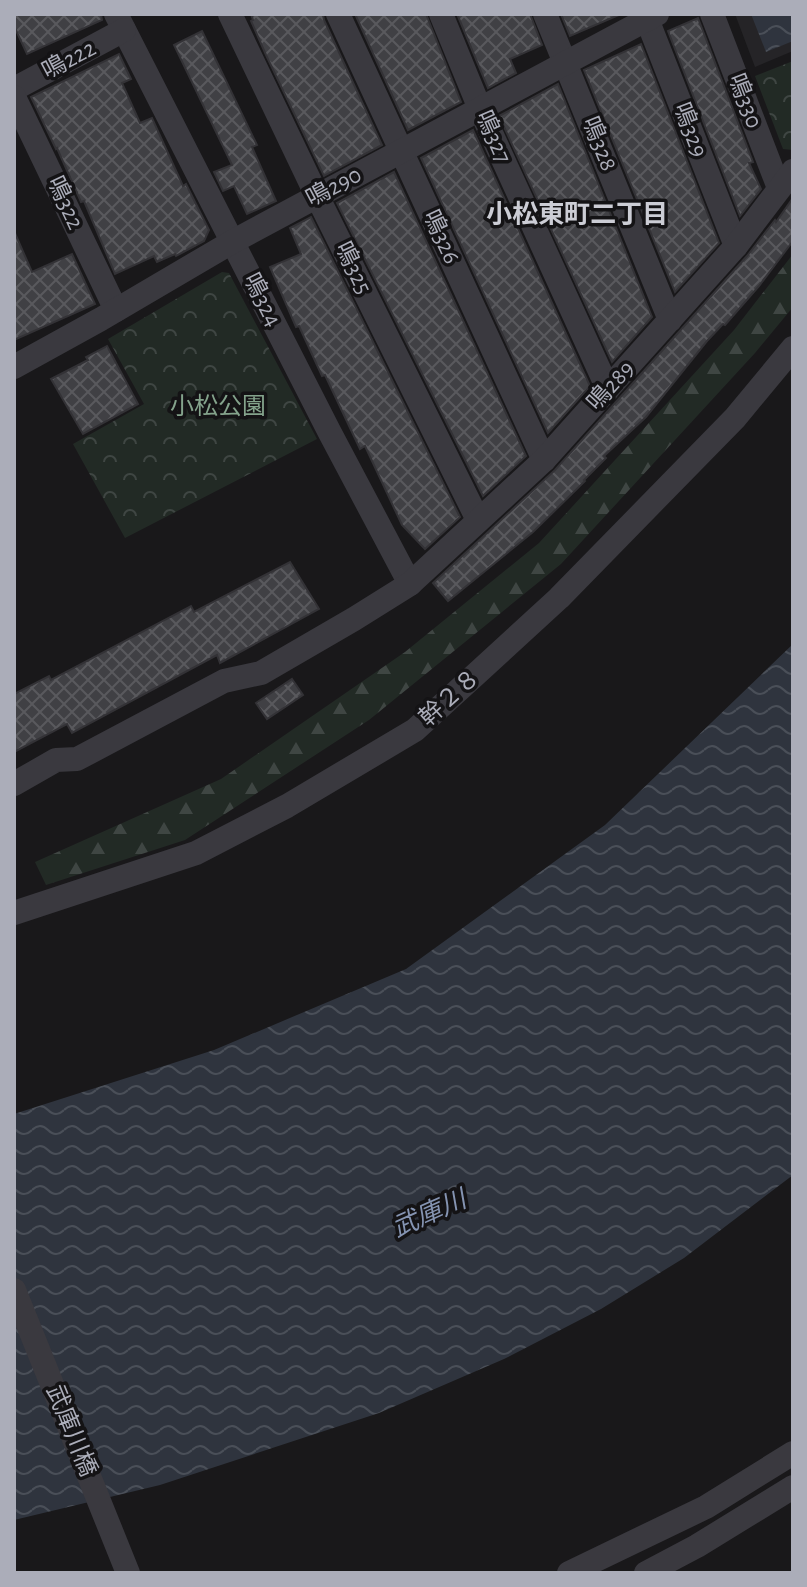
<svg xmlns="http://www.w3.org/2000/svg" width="807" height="1587" font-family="'Alegreya Sans','Noto Sans JP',sans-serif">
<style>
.built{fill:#252427}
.forest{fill:url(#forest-firs)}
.park{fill:url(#park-crowns)}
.water{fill:url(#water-waves)}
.building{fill:url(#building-cross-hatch);stroke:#333236;stroke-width:2}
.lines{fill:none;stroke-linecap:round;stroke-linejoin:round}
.minor{stroke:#3a393f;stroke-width:24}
.labels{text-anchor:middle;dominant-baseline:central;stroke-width:7;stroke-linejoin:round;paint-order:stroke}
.street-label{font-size:24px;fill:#abadb9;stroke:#141315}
.park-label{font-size:24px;fill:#84a38c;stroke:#141315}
.neighbourhood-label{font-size:26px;font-weight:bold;fill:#cccdd5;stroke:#141315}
.water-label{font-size:26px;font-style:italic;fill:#8594b2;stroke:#141315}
</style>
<defs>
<pattern id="forest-firs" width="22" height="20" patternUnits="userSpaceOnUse" patternTransform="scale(2)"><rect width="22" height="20" fill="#222a25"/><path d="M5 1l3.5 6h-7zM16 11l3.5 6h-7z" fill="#3f4643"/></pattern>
<pattern id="park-crowns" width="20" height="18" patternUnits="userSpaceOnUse" patternTransform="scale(2)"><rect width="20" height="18" fill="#222a25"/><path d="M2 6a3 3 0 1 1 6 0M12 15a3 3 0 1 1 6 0" fill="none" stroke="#3f4643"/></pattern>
<pattern id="water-waves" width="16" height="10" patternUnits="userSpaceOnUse" patternTransform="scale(2)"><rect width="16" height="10" fill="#2f343e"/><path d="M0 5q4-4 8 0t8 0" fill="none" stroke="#4a4f58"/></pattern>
<pattern id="building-cross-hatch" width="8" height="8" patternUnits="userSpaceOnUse" patternTransform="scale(2)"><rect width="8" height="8" fill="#404044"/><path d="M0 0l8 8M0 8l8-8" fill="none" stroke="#59595d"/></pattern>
</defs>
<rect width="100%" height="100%" fill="#19181a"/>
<polygon class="built" points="735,14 793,14 793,51 755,67"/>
<polygon class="forest" points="793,254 793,307 755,353 561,564 369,720 185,840 46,885 35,862 221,779 405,652 539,543 734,330"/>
<g class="park">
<polygon points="793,61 793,150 783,149 755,76"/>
<polygon points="222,272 229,273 317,439 125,538 73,444 144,404 108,339"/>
</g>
<g class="water">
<polygon points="751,14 793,14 793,41 766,52"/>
<polygon points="793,644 793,1175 684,1258 601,1309 504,1359 379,1413 160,1485 14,1520 14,1114 214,1050 406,969 605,825"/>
</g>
<g class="building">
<polygon points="14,14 101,14 102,20 27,54 14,26"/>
<polygon points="251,14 323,14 324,20 382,145 324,176 266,55 251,21 253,20"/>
<polygon points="355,14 426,14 461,102 408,130"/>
<polygon points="457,14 530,14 542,45 510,59 516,73 488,88"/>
<polygon points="561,14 621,14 570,36"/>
<polygon points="698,18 753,162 749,163 761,189 740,216 668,31"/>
<polygon points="202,31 257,145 252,147 276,201 247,214 234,186 223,191 214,172 232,165 174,45"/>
<polygon points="641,44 719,243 675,292 584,70"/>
<polygon points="119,54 131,79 122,83 140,123 152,118 183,186 186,184 209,230 204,241 176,256 175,254 157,262 154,256 115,274 84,201 81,202 57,148 56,149 31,97"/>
<polygon points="558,84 652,317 612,362 499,116"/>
<polygon points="473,130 590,386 548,433 421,158"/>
<polygon points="394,172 526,456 483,496 337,203"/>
<polygon points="793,198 793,241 759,286 725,325 723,324 707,341 646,417 604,456 606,458 584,480 585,481 533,532 448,601 433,583 555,470 747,256 775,220 776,222"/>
<polygon points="311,217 460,517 425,549 402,525 365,446 360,449 325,375 322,376 299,326 296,327 270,267 301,254 290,228"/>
<polygon points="14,231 32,272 72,254 95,304 14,340"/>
<polygon points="107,346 138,404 83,434 51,379 88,360 86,357"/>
<polygon points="290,562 319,609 220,663 217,655 72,733 67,724 14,752 14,694 49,676 51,680 191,606 194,612"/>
<polygon points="292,679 303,695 267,719 256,703"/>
</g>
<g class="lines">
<g class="minor">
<polyline points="116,14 330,433 410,584"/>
<polyline points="230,14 317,196 478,520"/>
<polyline points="338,14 544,460"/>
<polyline points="441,14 480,109 608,389"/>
<polyline points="545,14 670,320"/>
<polyline points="645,14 736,246"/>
<polyline points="712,14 779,188"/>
<polyline points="14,89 124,30"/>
<polyline points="14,97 116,310"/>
<polyline points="14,367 101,319 232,242 657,14"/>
<polyline points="14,784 56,760 77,759 224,681 261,673 354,619 410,584 544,460 736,246 793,171"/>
<polyline points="14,913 196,853 287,806 415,730 559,598 735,418 793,348"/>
<polyline points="14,1290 128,1573"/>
<polyline points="569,1573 706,1507 793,1453"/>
<polyline points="646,1573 697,1546 793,1487"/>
</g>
</g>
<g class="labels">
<g class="street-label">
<text transform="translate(69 60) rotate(-28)">鳴222</text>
<text transform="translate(745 101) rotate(69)">鳴330</text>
<text transform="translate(690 130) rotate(69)">鳴329</text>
<text transform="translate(493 137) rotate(66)">鳴327</text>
<text transform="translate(599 144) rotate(68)">鳴328</text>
<text transform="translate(334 187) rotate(-28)">鳴290</text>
<text transform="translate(65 203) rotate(65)">鳴322</text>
<text transform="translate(441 237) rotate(65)">鳴326</text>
<text transform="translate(353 268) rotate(64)">鳴325</text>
<text transform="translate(262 300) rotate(63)">鳴324</text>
<text transform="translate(611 386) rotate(-48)">鳴289</text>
<text transform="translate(450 698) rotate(-42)">幹２８</text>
<text transform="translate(71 1431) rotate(68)">武庫川橋</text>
</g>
<g class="park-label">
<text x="218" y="407">小松公園</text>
</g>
<g class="neighbourhood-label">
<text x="577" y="215">小松東町二丁目</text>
</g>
<g class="water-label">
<text transform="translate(429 1214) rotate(-24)">武庫川</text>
</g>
</g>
<rect width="807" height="1587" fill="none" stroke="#abadb9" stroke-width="32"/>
</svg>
